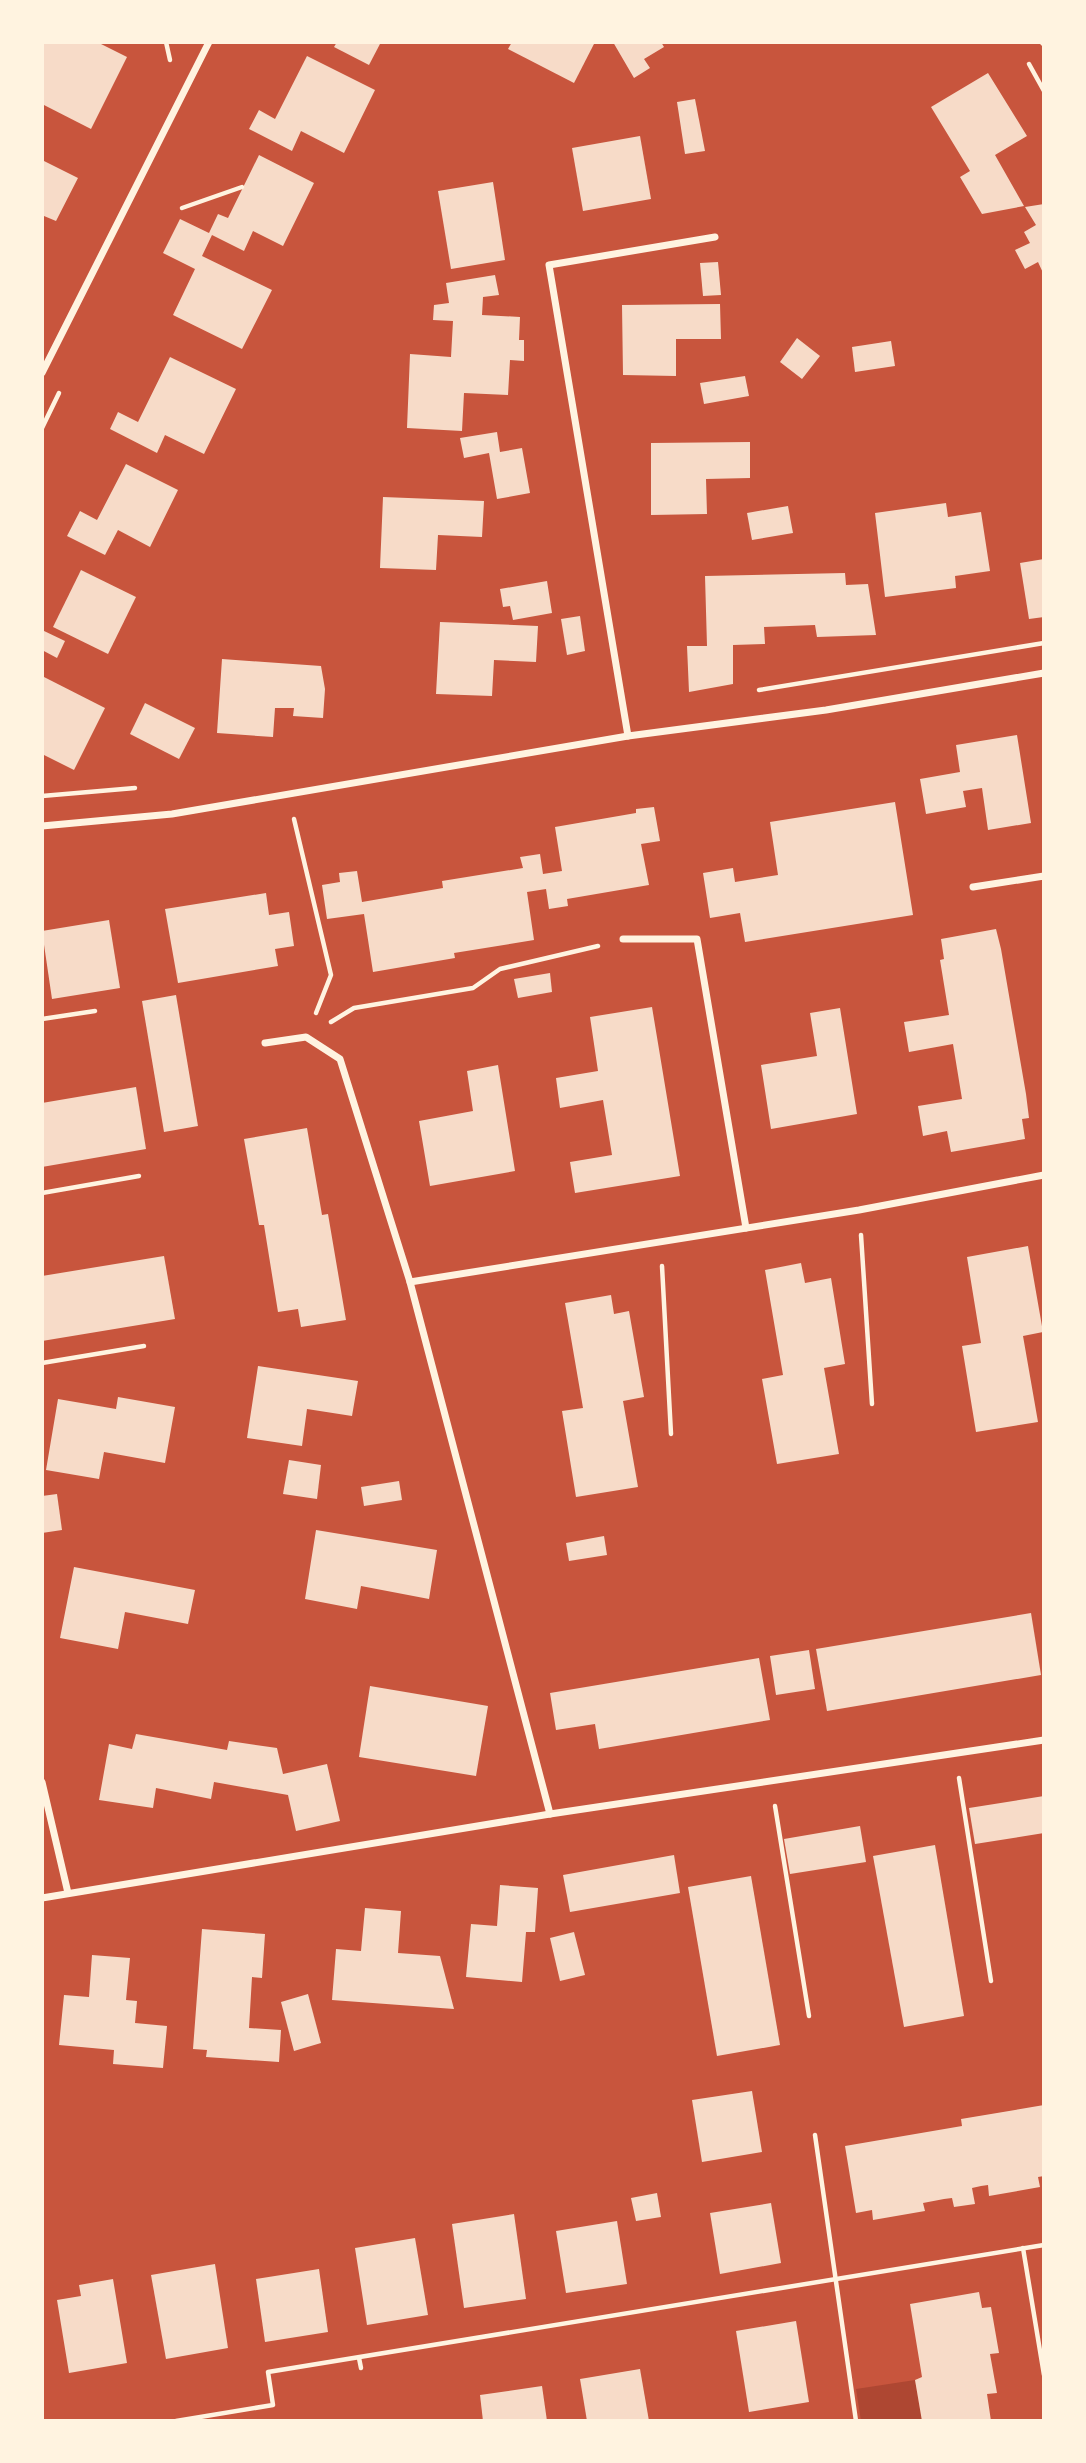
<svg xmlns="http://www.w3.org/2000/svg" width="1086" height="2463" font-family="Overpass,sans-serif">
<style>
.green{fill:#ae4732}
.building{fill:#f7dbc8}
.lines{fill:none;stroke-linecap:round;stroke-linejoin:round}
.path{stroke:#fff3e0;stroke-width:4.5}
.minor{stroke:#fff3e0;stroke-width:7}
</style>
<rect width="100%" height="100%" fill="#c8553d"/>
<polygon class="green" points="915,2380 922,2421 861,2421 856,2389"/>
<g class="building">
<polygon points="42,42 97,42 127,57 91,129 42,104"/>
<polygon points="337,42 381,42 369,65 334,47"/>
<polygon points="512,42 595,42 574,83 508,49"/>
<polygon points="613,42 661,42 664,47 644,59 650,68 634,78"/>
<polygon points="307,56 375,90 344,153 301,131 292,151 249,129 259,110 275,119"/>
<polygon points="988,73 1027,136 995,155 1024,206 982,214 960,177 970,171 931,107"/>
<polygon points="695,99 705,151 685,154 677,102"/>
<polygon points="640,136 651,199 583,211 572,148"/>
<polygon points="259,155 314,183 283,246 253,231 244,251 212,235 202,256 272,290 242,349 173,315 195,269 163,253 180,219 209,233 218,214 228,218"/>
<polygon points="42,160 78,178 56,221 44,216 42,221"/>
<polygon points="493,182 505,260 451,269 438,191"/>
<polygon points="1044,204 1044,275 1038,262 1025,269 1015,250 1030,243 1024,232 1036,225 1025,207"/>
<polygon points="718,262 721,295 703,296 700,263"/>
<polygon points="495,275 499,295 483,297 482,315 520,317 519,340 524,340 524,361 510,360 508,395 464,393 462,431 407,428 410,354 451,357 453,321 433,320 434,305 449,303 446,283"/>
<polygon points="720,304 721,339 676,339 676,376 623,375 622,305"/>
<polygon points="797,338 820,356 802,379 780,362"/>
<polygon points="891,341 895,366 855,372 852,347"/>
<polygon points="170,357 236,389 204,454 165,435 157,453 110,429 118,412 138,422"/>
<polygon points="745,376 749,396 704,404 700,383"/>
<polygon points="497,432 500,452 522,448 530,493 497,499 489,453 464,458 460,438"/>
<polygon points="750,442 750,478 706,479 707,514 651,515 651,443"/>
<polygon points="126,464 178,490 150,547 118,530 105,555 67,536 80,511 97,520"/>
<polygon points="383,497 484,501 482,537 438,535 436,570 380,568"/>
<polygon points="946,503 948,517 981,512 990,571 955,576 956,588 885,597 875,513"/>
<polygon points="788,506 793,533 752,540 747,513"/>
<polygon points="1044,559 1044,617 1029,619 1020,563"/>
<polygon points="81,570 136,597 108,654 53,627"/>
<polygon points="845,573 846,585 868,584 876,635 817,637 815,625 764,627 765,644 733,645 733,684 689,692 687,646 707,646 705,576"/>
<polygon points="547,581 552,613 513,620 510,606 503,607 500,589"/>
<polygon points="580,616 585,651 567,655 561,619"/>
<polygon points="440,622 538,626 536,662 494,660 492,696 436,694"/>
<polygon points="42,630 65,641 57,658 42,650"/>
<polygon points="222,659 321,666 325,689 323,718 293,716 294,708 275,708 273,737 217,733"/>
<polygon points="42,676 105,708 74,770 42,754"/>
<polygon points="145,703 195,728 179,759 130,734"/>
<polygon points="1017,735 1031,823 988,830 982,788 963,791 966,807 926,814 920,779 960,772 956,745"/>
<polygon points="895,802 913,915 745,942 740,913 710,918 703,873 733,868 735,882 778,875 770,822"/>
<polygon points="654,807 660,841 641,844 649,885 567,899 568,906 549,909 546,889 527,892 534,940 454,953 455,958 373,972 364,914 327,919 322,885 340,882 339,873 357,871 362,902 443,888 442,881 523,868 520,857 540,854 543,874 562,871 555,827 636,813 636,809"/>
<polygon points="266,893 269,915 289,912 294,946 275,949 278,966 178,983 165,909"/>
<polygon points="109,920 120,988 52,999 42,931"/>
<polygon points="996,929 1001,949 1026,1094 1029,1118 1022,1119 1025,1139 951,1152 947,1131 923,1136 918,1106 962,1099 953,1044 909,1052 904,1022 949,1015 940,960 944,959 941,939"/>
<polygon points="550,973 552,992 518,998 514,979"/>
<polygon points="176,995 198,1126 164,1132 142,1001"/>
<polygon points="652,1007 680,1176 575,1193 570,1162 612,1155 603,1100 560,1108 556,1078 598,1071 590,1017"/>
<polygon points="840,1008 857,1114 771,1129 761,1065 817,1056 810,1013"/>
<polygon points="498,1065 515,1171 430,1186 419,1121 473,1111 467,1071"/>
<polygon points="136,1087 146,1149 42,1167 42,1103"/>
<polygon points="307,1128 322,1215 328,1214 346,1320 301,1327 298,1309 278,1312 264,1225 259,1225 244,1139"/>
<polygon points="1028,1246 1043,1332 1023,1336 1038,1422 976,1432 962,1346 981,1343 967,1257"/>
<polygon points="164,1256 175,1319 42,1341 42,1276"/>
<polygon points="801,1263 805,1283 831,1278 845,1364 824,1368 839,1454 777,1464 762,1379 783,1375 765,1270"/>
<polygon points="611,1295 614,1314 629,1311 644,1397 623,1401 638,1487 576,1497 562,1411 583,1408 565,1303"/>
<polygon points="258,1366 358,1381 352,1416 307,1409 302,1446 247,1438"/>
<polygon points="118,1397 175,1407 165,1463 104,1452 99,1479 46,1470 58,1399 116,1409"/>
<polygon points="289,1460 321,1465 317,1499 283,1494"/>
<polygon points="399,1481 402,1500 364,1506 361,1487"/>
<polygon points="57,1494 62,1530 42,1533 42,1496"/>
<polygon points="316,1530 437,1550 429,1599 361,1586 357,1609 305,1599"/>
<polygon points="604,1536 607,1555 569,1561 566,1543"/>
<polygon points="74,1567 195,1590 188,1624 125,1612 118,1649 60,1638"/>
<polygon points="1031,1613 1041,1675 827,1711 816,1649"/>
<polygon points="809,1650 815,1689 776,1695 770,1656"/>
<polygon points="759,1658 770,1720 599,1749 595,1724 556,1730 550,1693"/>
<polygon points="370,1686 488,1706 476,1776 359,1757"/>
<polygon points="136,1734 227,1750 229,1741 277,1748 283,1774 327,1764 340,1821 296,1831 288,1795 214,1782 211,1799 156,1788 153,1808 99,1800 109,1744 132,1749"/>
<polygon points="1044,1796 1044,1833 975,1844 969,1808"/>
<polygon points="860,1826 866,1862 790,1874 784,1839"/>
<polygon points="935,1845 964,2016 904,2027 873,1856"/>
<polygon points="674,1855 680,1893 570,1912 563,1875"/>
<polygon points="751,1876 780,2045 717,2056 688,1887"/>
<polygon points="500,1885 538,1888 535,1932 526,1932 522,1982 466,1977 471,1924 497,1926"/>
<polygon points="365,1908 401,1911 398,1953 440,1956 454,2009 332,2000 336,1949 361,1951"/>
<polygon points="202,1929 265,1934 262,1978 252,1977 249,2028 281,2030 279,2062 206,2057 207,2050 193,2049"/>
<polygon points="574,1932 585,1975 560,1981 550,1938"/>
<polygon points="92,1955 130,1958 126,2000 137,2001 135,2023 167,2026 163,2068 113,2064 114,2050 59,2045 64,1995 89,1997"/>
<polygon points="308,1994 321,2043 294,2051 281,2002"/>
<polygon points="752,2091 762,2152 702,2162 692,2100"/>
<polygon points="1044,2105 1044,2176 1038,2177 1040,2187 989,2196 988,2185 981,2186 972,2188 975,2204 954,2207 952,2198 944,2199 923,2203 925,2211 873,2220 872,2210 856,2213 845,2146 962,2126 961,2119"/>
<polygon points="657,2193 661,2217 636,2221 631,2198"/>
<polygon points="771,2203 781,2263 720,2274 710,2213"/>
<polygon points="514,2214 526,2299 464,2308 452,2224"/>
<polygon points="617,2221 627,2284 566,2293 556,2231"/>
<polygon points="415,2238 428,2315 367,2325 355,2248"/>
<polygon points="215,2264 228,2348 166,2359 151,2275"/>
<polygon points="319,2269 328,2332 265,2342 256,2279"/>
<polygon points="113,2279 127,2363 69,2373 57,2300 81,2296 79,2285"/>
<polygon points="979,2292 982,2308 991,2307 999,2353 990,2354 997,2393 987,2394 991,2421 922,2421 915,2380 922,2377 910,2304"/>
<polygon points="796,2321 809,2402 749,2412 736,2331"/>
<polygon points="640,2369 649,2421 587,2421 580,2379"/>
<polygon points="542,2386 547,2421 483,2421 480,2395"/>
</g>
<g class="lines">
<g class="path">
<polyline points="166,42 170,60"/>
<polyline points="1029,64 1044,91"/>
<polyline points="182,208 242,187"/>
<polyline points="42,428 59,393"/>
<polyline points="759,690 1044,643"/>
<polyline points="42,796 135,788"/>
<polyline points="294,819 331,975 316,1013"/>
<polyline points="42,1019 95,1011"/>
<polyline points="331,1022 354,1008 473,988 500,969 598,946"/>
<polyline points="42,1193 139,1176"/>
<polyline points="861,1235 872,1404"/>
<polyline points="662,1266 671,1434"/>
<polyline points="42,1363 144,1346"/>
<polyline points="959,1778 991,1981"/>
<polyline points="775,1806 809,2016"/>
<polyline points="815,2135 856,2421"/>
<polyline points="1023,2248 1044,2375"/>
<polyline points="359,2358 361,2368"/>
<polyline points="176,2421 273,2405 268,2372 1044,2245"/>
</g>
<g class="minor">
<polyline points="1043,42 1044,43"/>
<polyline points="42,373 209,42"/>
<polyline points="628,736 549,265 715,237"/>
<polyline points="42,826 172,814 628,736 826,710 1044,673"/>
<polyline points="973,887 1044,876"/>
<polyline points="623,939 697,939 746,1228"/>
<polyline points="265,1043 306,1037 340,1059 410,1282 550,1814"/>
<polyline points="410,1282 859,1210 1044,1175"/>
<polyline points="42,1782 68,1893"/>
<polyline points="42,1898 550,1814 1044,1740"/>
</g>
</g>
<rect width="1086" height="2463" fill="none" stroke="#fff3e0" stroke-width="88"/>
</svg>
